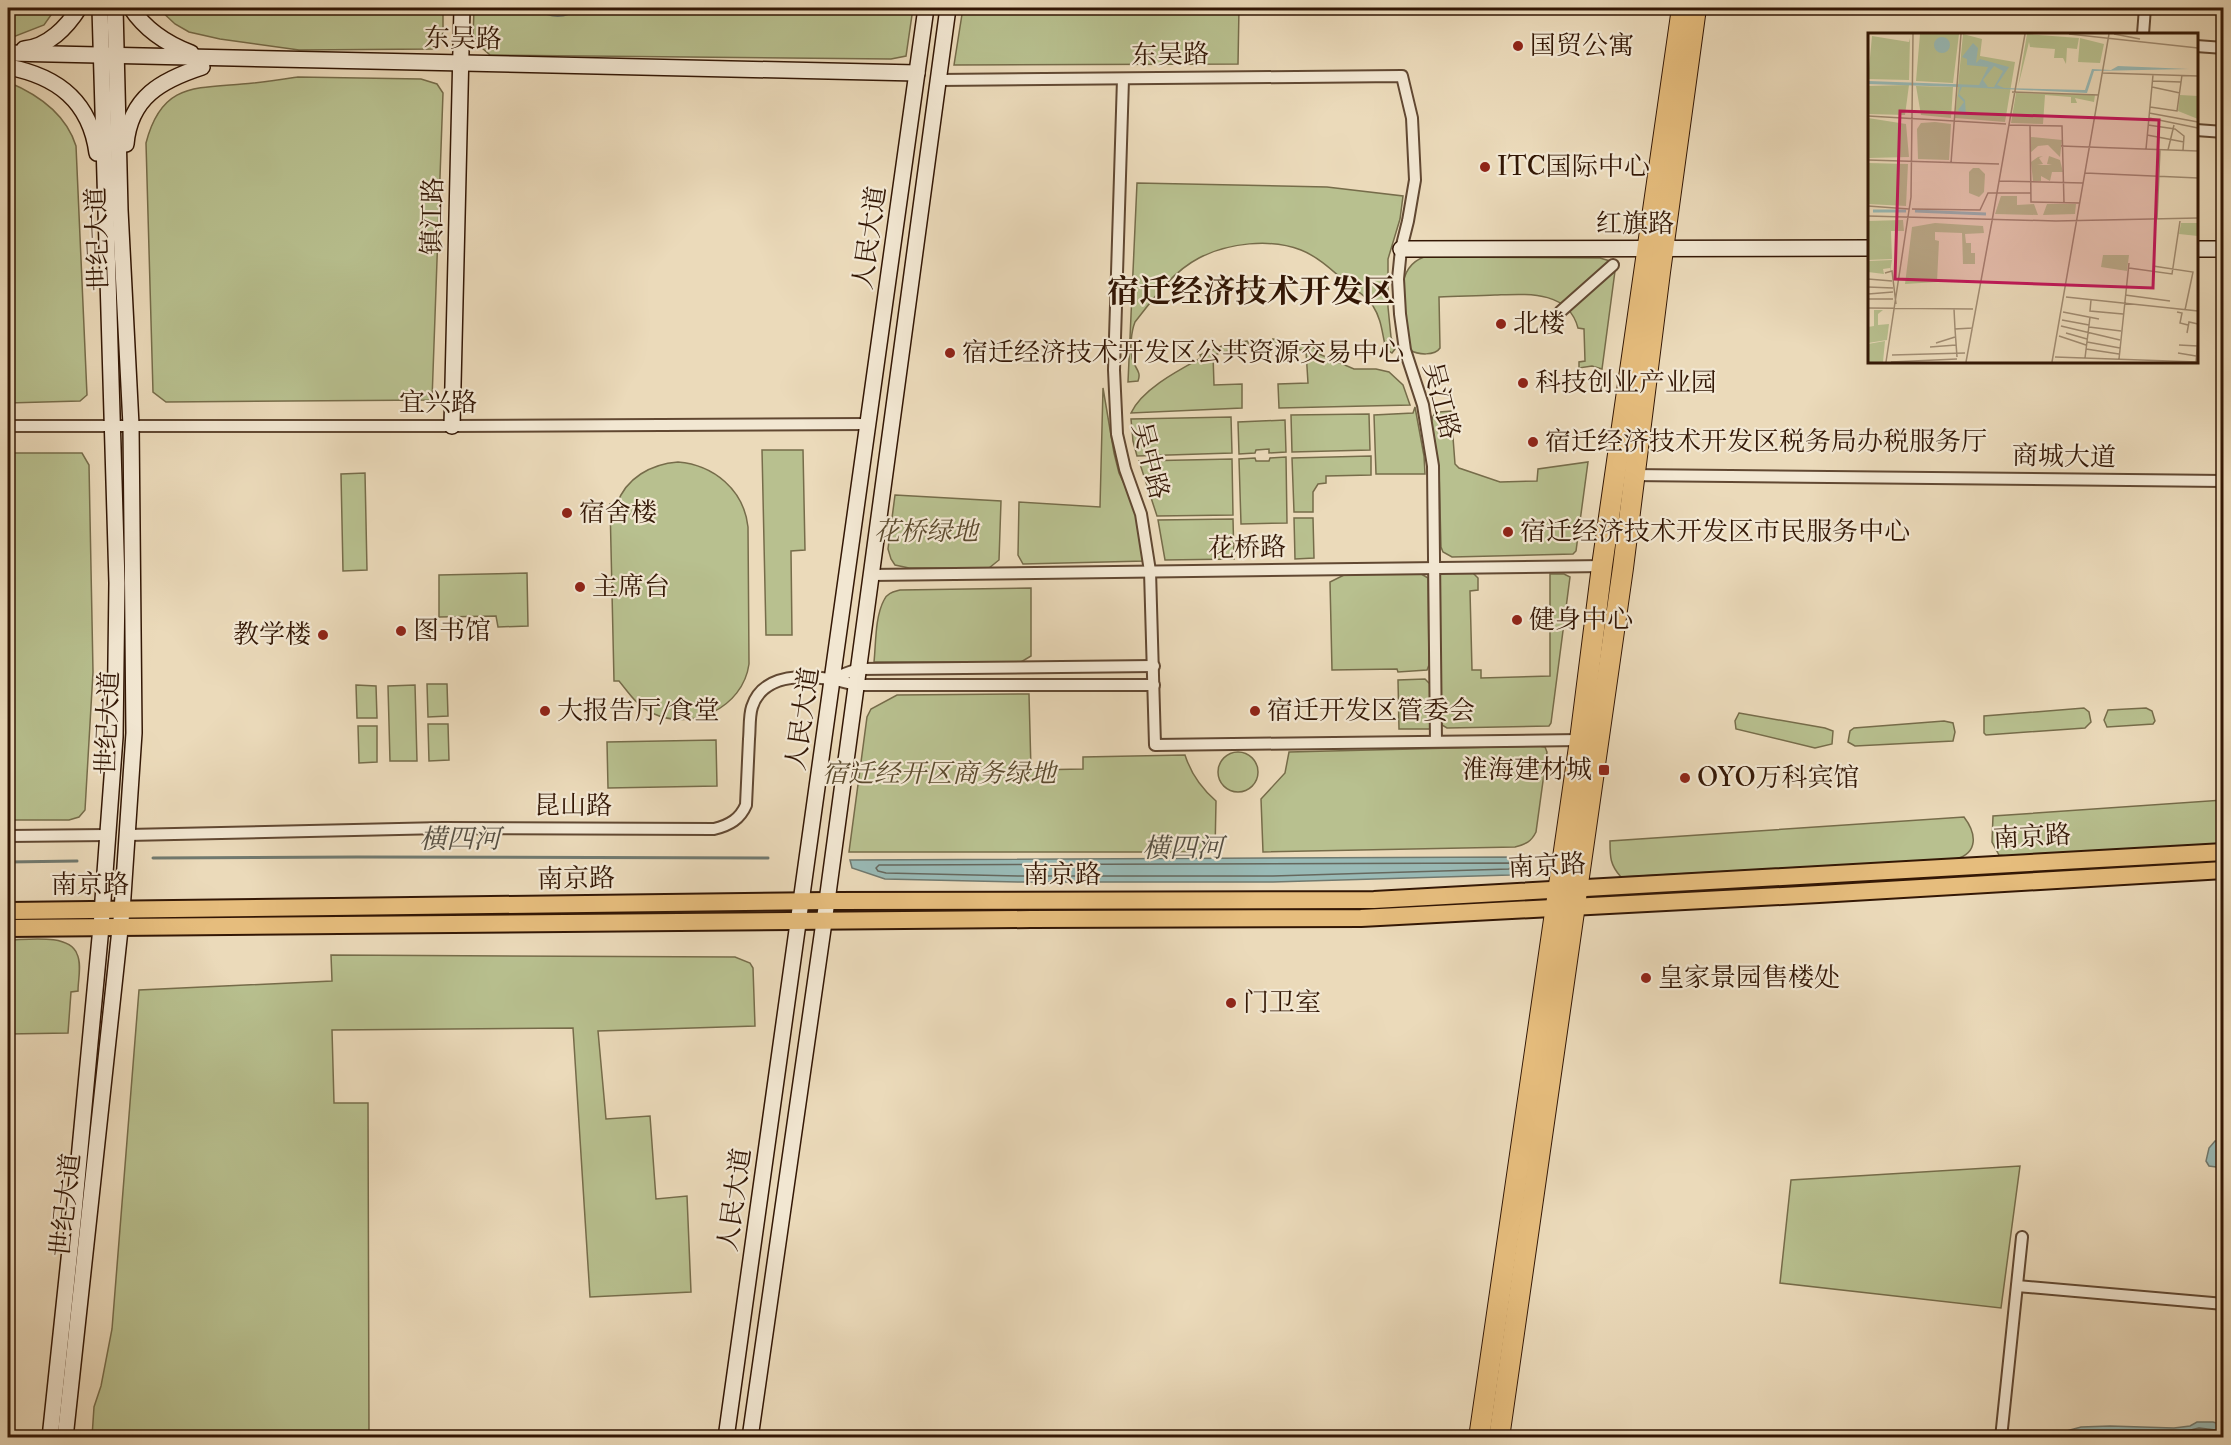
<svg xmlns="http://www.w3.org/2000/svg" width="2231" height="1445" font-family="'IM FELL Double Pica','Noto Serif SC',serif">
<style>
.green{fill:#b8c08f;stroke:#766c4a;stroke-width:1.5}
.water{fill:#99bab6;stroke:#70796f;stroke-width:1.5}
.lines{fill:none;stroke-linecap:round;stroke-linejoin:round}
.shore{stroke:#66685e;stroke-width:1.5}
.stream{stroke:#70796f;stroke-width:3}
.street-casing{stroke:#614832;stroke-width:14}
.secondary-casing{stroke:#331705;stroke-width:18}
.primary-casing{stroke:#331705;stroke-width:20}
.highway-casing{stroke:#331705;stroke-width:22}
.street{stroke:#f2e7d2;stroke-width:10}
.secondary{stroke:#f2e7d2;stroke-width:15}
.primary{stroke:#e6bd7d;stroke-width:16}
.highway{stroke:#e6bd7d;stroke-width:20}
.poi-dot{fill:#8f2418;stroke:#f2e7d2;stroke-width:2}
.labels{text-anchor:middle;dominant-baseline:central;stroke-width:4.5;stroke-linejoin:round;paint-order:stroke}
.street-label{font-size:26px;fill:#331705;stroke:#f2e7d2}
.poi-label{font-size:26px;fill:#331705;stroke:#f2e7d2;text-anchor:start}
.park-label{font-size:26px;font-style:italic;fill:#5b4a2e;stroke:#f2e7d2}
.water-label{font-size:27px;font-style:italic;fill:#575043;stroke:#f2e7d2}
.district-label{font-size:32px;font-weight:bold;fill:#331705;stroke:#f2e7d2}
.inset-river{fill:none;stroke:#99bab6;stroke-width:3}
.inset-road{fill:none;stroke:#a18c72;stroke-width:1.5}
.view{fill:#c2185b;fill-opacity:0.15;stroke:#c2185b;stroke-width:3}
.inset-edge{fill:none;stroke:#331705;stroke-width:3}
</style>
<rect width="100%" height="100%" fill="#ebdaba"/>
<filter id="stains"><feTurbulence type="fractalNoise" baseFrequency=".00333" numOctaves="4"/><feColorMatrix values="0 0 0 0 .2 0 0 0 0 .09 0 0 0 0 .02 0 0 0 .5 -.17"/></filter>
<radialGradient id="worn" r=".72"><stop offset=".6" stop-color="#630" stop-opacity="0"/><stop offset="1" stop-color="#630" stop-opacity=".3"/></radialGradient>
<g class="green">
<polygon points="8,8 56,8 44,25 8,39"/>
<polygon points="158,8 443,8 443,33 439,45 432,49 299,50 220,39 189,32 175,24"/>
<polygon points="474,8 913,8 906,56 891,59 490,55 473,40"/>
<polygon points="963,8 1239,8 1238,64 954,65"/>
<path d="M298 77 421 79 437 84 443 93 432 400 166 402 153 392 146 143C161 85 192 88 242 84 261 83 279 80 298 77Z"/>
<path d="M8 82C37 94 66 114 76 146L87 395 80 401 8 403Z"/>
<path d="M1137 183 1327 187 1403 196 1400 219 1388 259V307L1391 337 1395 349 1392 353 1386 349C1382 334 1382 320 1373 306 1368 297 1357 291 1349 285 1335 273 1319 257 1301 250 1270 238 1228 243 1199 258 1172 272 1153 299 1135 322 1131 332 1130 348 1132 358 1134 368 1142 371 1138 381L1128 382Z"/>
<path d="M1424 257 1600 258 1610 261 1615 271 1602 369 1592 366 1579 368V362L1585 361 1584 329 1578 328C1568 290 1527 294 1495 295 1477 296 1458 296 1439 297L1440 348C1435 356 1418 355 1410 350 1406 322 1388 270 1424 257Z"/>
<polygon points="1273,339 1319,349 1319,354 1354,369 1376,369 1389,372 1403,385 1410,405 1279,408 1278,384 1308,383 1306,351 1273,345"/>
<path d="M1248 341V346L1213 355 1214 385 1242 384V408L1131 413C1142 389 1179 370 1201 358L1200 355 1224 345Z"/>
<polygon points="1103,388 1114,453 1119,473 1135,507 1145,561 1023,564 1018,555 1019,502 1100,507"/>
<polygon points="1415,407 1424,456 1425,474 1376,474 1374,415 1413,413"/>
<polygon points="1451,411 1455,464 1459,468 1500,482 1537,481 1538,469 1588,462 1576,551 1573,554 1452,557 1443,552 1441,547 1439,469 1431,422 1434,414 1439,412"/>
<polygon points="1369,414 1370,450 1292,452 1291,415"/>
<polygon points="1231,417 1232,453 1137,456 1133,441 1131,419"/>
<polygon points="1285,420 1286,452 1269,453 1269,449 1256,450 1255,453 1239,454 1238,422"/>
<polygon points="762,450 803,450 805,550 791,551 792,635 766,635"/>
<polygon points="8,453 82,453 89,465 93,672 85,810 79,817 69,820 8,820"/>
<polygon points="1371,456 1371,475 1326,476 1326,483 1318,484 1313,492 1313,512 1294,512 1292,458"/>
<polygon points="1286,457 1287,523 1241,524 1239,459 1255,458 1256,461 1269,461 1270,458"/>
<polygon points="1232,459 1233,515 1157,516 1139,461"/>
<path d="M678 462C714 465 744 490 748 527L749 664C743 708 691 732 652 713 637 706 629 693 619 681H614L610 504H617C626 478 651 464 678 462Z"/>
<polygon points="365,473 367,570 343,571 341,474"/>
<polygon points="895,495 1001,501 999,560 989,568 909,568 895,565 891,559 888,549"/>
<polygon points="1294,518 1313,518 1314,558 1295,559"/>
<polygon points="1233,519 1234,559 1165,560 1158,520"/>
<polygon points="1443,571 1471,571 1478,578 1478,590 1470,591 1472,670 1481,670 1481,678 1550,676 1550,574 1564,574 1570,577 1551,723 1549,726 1447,728 1442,725 1438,578"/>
<polygon points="1418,572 1428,578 1429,665 1427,670 1398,672 1397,669 1332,670 1330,582 1344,575"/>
<polygon points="527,573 528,626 498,627 496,616 439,617 439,575"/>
<path d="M1031 588V656L1021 662H874C876 643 875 617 884 600 887 593 893 592 900 590Z"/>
<polygon points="1425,679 1430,684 1431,729 1399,729 1398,680"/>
<polygon points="427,684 447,684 448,716 428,717"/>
<polygon points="356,685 376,686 377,718 357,718"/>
<polygon points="415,685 417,761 390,761 388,686"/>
<path d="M1029 694 1031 770 1083 769V757L1185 755C1191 774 1201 788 1216 801L1215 852H849L867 717 871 709 897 695Z"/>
<polygon points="2084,708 2089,712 2091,722 2085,728 1986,735 1984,733 1984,716"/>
<polygon points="2146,708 2152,711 2155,721 2153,724 2107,727 2104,720 2108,710"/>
<polygon points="1739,713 1825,728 1833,731 1832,744 1815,748 1736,729 1735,721"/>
<polygon points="1944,721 1953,723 1955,732 1953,741 1855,746 1848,742 1850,731 1854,728"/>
<polygon points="428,724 448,724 449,760 429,761"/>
<polygon points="358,726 377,726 377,762 359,763"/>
<polygon points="716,740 717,786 608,788 607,742"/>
<path d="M1539 746 1545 747 1547 752 1536 832C1531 842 1526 844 1515 847L1263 852 1261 799 1285 773 1289 752Z"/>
<circle cx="1238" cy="772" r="20"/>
<polygon points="2223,800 2223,840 2215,844 2008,856 1999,855 1992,842 1993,816"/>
<path d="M1964 817C1977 834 1978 853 1956 859L1621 877C1610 865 1610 857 1610 841Z"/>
<path d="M8 940C26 940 69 933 77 954 82 964 78 980 78 991L71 992 68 1033 8 1034Z"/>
<polygon points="331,955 735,957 750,963 753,968 755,1026 598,1031 606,1119 650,1116 656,1199 687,1196 691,1292 590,1297 573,1028 332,1030 334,1103 368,1103 369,1437 92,1437 94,1407 101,1386 112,1329 139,990 332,981"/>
<polygon points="2020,1166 2001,1308 1780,1283 1791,1180"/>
</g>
<g class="water">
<path d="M535 8H570L569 14C557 19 545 15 535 8Z"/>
<polygon points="1519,857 1529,863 1520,872 1510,875 1273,882 1018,882 885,879 852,868 850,860"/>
<polygon points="2215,1141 2223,1141 2223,1168 2209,1166 2206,1161 2209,1148"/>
<polygon points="2197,1422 2213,1422 2223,1425 2223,1437 2007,1437 2013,1432 2059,1433 2081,1427 2110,1426 2174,1428 2190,1426"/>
</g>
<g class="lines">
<g class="shore">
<polygon points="1509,863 1512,866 1509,869 1273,876 1018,876 886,873 878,871 876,868 879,865 893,865"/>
<polyline points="2065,1438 2082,1433 2110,1432 2174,1434 2199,1428 2224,1431"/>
</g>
<g class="stream">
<polyline points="153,858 357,857 768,858"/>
<polyline points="8,862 77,861"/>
</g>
<defs>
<g id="street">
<polyline points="2143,34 2145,8"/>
<polyline points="2196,46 2224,48"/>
<polyline points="1123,79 1114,370 1117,434 1125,469 1141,514 1150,571 1155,745 1580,740"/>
<polyline points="938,80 1402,76 1412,118 1415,180 1408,221 1401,249 1398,279 1400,314 1405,350 1423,405 1433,466 1436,741"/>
<polyline points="2196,130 2224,132"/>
<polyline points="1560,312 1613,265"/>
<polyline points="8,426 452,426 868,424"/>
<polyline points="1630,475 2224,481"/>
<polyline points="870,575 1605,566"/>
<polyline points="833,678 858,669 1154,666"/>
<path d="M128 835 443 828 714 829C730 825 740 819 746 805 747 783 748 761 749 739 750 729 749 716 752 707 765 666 825 676 856 685H1154"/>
<polyline points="8,836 108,835"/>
<polyline points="2017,1286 2224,1304"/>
<polyline points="2001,1438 2022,1237"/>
</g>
<g id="secondary">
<path d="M131 8C145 29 167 44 191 53"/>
<path d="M24 49C48 47 67 27 79 8"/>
<polyline points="8,53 917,73"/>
<path d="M8 67C57 76 90 101 97 153"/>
<path d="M126 144C130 97 162 80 202 67"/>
<polyline points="1401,249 1870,248"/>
<polyline points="2196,249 2224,249"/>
<polyline points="452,426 462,8"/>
<polyline points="50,1438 74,1212 101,927 115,737 117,583 100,8"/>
<polyline points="65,1438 122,911 134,733 131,425 120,210 115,8"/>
<polyline points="726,1438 926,8"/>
<polyline points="750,1438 827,901 948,8"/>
</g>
<g id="primary">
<polyline points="8,911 827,901 1374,900 2224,852"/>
<polyline points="8,928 1031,919 1361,918 1819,894 2224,870"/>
</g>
<g id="highway">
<polyline points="1479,1438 1580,740 1602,566 1682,8"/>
<polyline points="1499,1438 1623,568 1660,272 1696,8"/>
</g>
</defs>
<use href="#street" class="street-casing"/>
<use href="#secondary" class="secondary-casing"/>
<use href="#primary" class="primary-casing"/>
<use href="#highway" class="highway-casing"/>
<use href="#street" class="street"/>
<use href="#secondary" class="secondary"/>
<use href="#primary" class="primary"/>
<use href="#highway" class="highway"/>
</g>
<g class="poi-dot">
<circle cx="1518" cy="46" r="6"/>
<circle cx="1485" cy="167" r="6"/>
<circle cx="1501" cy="324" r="6"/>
<circle cx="950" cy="353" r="6"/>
<circle cx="1523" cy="383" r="6"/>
<circle cx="1533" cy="442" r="6"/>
<circle cx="567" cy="513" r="6"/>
<circle cx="1508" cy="532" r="6"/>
<circle cx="580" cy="587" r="6"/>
<circle cx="1517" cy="620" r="6"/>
<circle cx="401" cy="631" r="6"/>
<circle cx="323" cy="635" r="6"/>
<circle cx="545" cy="711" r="6"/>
<circle cx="1255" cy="711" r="6"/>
<rect x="1598" y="764" width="12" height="12" rx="3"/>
<circle cx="1685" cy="778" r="6"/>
<circle cx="1646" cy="978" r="6"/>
<circle cx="1231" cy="1003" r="6"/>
</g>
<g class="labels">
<g class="street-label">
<text transform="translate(463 39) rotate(1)">东吴路</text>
<text transform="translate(1170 55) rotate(-1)">东吴路</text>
<text transform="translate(433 216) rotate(-89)">镇江路</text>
<text x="1635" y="224">红旗路</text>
<text transform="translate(870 238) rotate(-82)">人民大道</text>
<text transform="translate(98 239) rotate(-92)">世纪大道</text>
<text transform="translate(1441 401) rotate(76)">吴江路</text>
<text x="438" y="403">宜兴路</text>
<text transform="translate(2064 457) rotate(1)">商城大道</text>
<text transform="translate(1150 461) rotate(76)">吴中路</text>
<text transform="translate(1247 548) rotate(-1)">花桥路</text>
<text transform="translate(803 719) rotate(-82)">人民大道</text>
<text transform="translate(108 723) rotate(-88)">世纪大道</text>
<text x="573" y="806">昆山路</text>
<text transform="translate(2032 837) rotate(-3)">南京路</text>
<text transform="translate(1547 866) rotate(-3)">南京路</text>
<text x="1062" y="875">南京路</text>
<text transform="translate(576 879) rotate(-1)">南京路</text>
<text x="90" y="885">南京路</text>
<text transform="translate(735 1200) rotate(-82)">人民大道</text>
<text transform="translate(66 1205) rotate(-84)">世纪大道</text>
</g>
<g class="poi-label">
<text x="1530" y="46">国贸公寓</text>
<text x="1497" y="167">ITC国际中心</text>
<text x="1513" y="324">北楼</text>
<text x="962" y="353">宿迁经济技术开发区公共资源交易中心</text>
<text x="1535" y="383">科技创业产业园</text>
<text x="1545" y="442">宿迁经济技术开发区税务局办税服务厅</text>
<text x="579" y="513">宿舍楼</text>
<text x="1520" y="532">宿迁经济技术开发区市民服务中心</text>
<text x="592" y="587">主席台</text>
<text x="1529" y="620">健身中心</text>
<text x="413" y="631">图书馆</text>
<text x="311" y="635" text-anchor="end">教学楼</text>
<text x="557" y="711">大报告厅/食堂</text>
<text x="1267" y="711">宿迁开发区管委会</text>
<text x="1592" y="770" text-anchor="end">淮海建材城</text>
<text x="1697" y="778">OYO万科宾馆</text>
<text x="1658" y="978">皇家景园售楼处</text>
<text x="1243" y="1003">门卫室</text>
</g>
<g class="park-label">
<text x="926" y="532">花桥绿地</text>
<text x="939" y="774">宿迁经开区商务绿地</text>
</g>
<g class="water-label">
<text x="460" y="839">横四河</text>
<text x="1183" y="848">横四河</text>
</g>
<g class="district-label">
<text x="1251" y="292">宿迁经济技术开发区</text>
</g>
</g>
<g transform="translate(1868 33)">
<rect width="330" height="330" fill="#ebdaba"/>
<path d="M52 1H91L85 50 48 48ZM95 1 114 6 112 23 147 29 137 89 87 85ZM159 1 211 5 209 16 199 15 198 31 195 25H186L187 16 162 14 161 9 150 54ZM4 3 41 9 42 5 41 47 0 46ZM212 5 236 11 232 30 210 29ZM41 52 37 82 0 81V53ZM48 53 85 54 83 85 53 82ZM148 60 227 62 226 69 207 65 209 70H203V64L177 62 175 91 143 90ZM312 62 330 63V86L310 78ZM0 85 38 91 41 124 0 125ZM67 89 83 91 81 127 50 126 49 96 53 90ZM163 104 194 107 192 124 180 112 170 113 162 120ZM175 123 171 125 175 131 169 132H184L179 131 181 123 192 127 195 139H184L182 148 173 143V148H165L163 129 170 124ZM0 130 40 131 38 173 0 171ZM105 135H111L117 141 116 159 111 164 101 160V139ZM133 163H149V172L166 171 170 182 127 181ZM179 171H208L207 181 175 182ZM35 187 36 198H23L24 226 0 227V188ZM67 190 115 193 116 200 97 201 98 210H103V220H107V231H95L94 200 67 199V207L71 208 69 249 37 251 44 194ZM313 190H330V203L311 201ZM235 222H261L259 238 233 234ZM24 227 22 239V235L15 236 16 241 0 239V228ZM6 277H15L10 281V292L21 291 19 307 0 310V294L6 293ZM17 308 15 329H0V311Z" fill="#b8c08f"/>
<path d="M66 12a8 8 0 1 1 16 0a8 8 0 1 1-16 0ZM105 10 110 15 108 30 112 26 141 34 129 52 136 55 217 57 224 36 243 37 250 33 321 36 226 38 219 60 94 54 91 61 97 67 98 83 90 77 96 69 90 63 92 54 0 51V48L111 52 120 34 99 32V26L94 24ZM126 33 135 38 126 54H120L115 47Z" fill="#99bab6" fill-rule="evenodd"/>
<path class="inset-river" d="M5 178H38M47 178 118 181"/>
<path class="inset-road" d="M201 1 330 15M246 1 272 6M235 40 330 43M284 48 313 49M284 54 312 60M144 59 231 62M282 74 309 78 314 42M281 80 330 89M0 83 138 91M281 85 330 95M141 92 194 93 196 170M162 92 163 169 212 170M280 92 307 96 316 103 315 117M279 102 316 109M193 113 330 118M278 116 285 42M300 117 306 92M0 127 131 131M83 130 93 1M217 140 330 145M131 148 215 150M0 173 41 176M44 176 112 177 120 160H163M0 183 188 188 330 185M289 186 292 116M124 188 157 1M285 233 325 239 317 277M261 235 304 241 312 188M17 240 24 238 28 271M0 246 24 248M0 254 25 255M0 261 25 259M257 262 302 268M198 264 330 278M0 266H25M223 267 222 278 255 281M0 275 105 276M86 276 87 296M195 279 231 286M309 279 314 280 312 290 320 292M194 287 221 292M193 293 252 307M221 294 253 298M198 300 219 306M319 300 321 289 330 291M191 303 218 312M219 309 252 315M68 310 87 304M311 312 330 313M62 314 88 312M218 316 251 321M310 320 328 323M24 322 97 320M89 324 87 296 105 295M187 324 330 329M217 325 222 284M251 326 261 230M18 329 43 164 45 1M23 329 89 326M98 329 124 188M184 329 241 1M328 329 330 305"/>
<path class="view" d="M32 78 291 87 285 255 27 246Z"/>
<rect width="330" height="330" class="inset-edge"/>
</g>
<rect width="2231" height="1445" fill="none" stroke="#ebdaba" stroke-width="30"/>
<rect x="9" y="9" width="2213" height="1427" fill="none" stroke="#331705" stroke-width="3"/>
<rect x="15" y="15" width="2201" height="1415" fill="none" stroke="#331705" stroke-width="1.5"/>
<rect width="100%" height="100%" filter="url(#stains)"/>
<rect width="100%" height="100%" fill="url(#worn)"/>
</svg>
